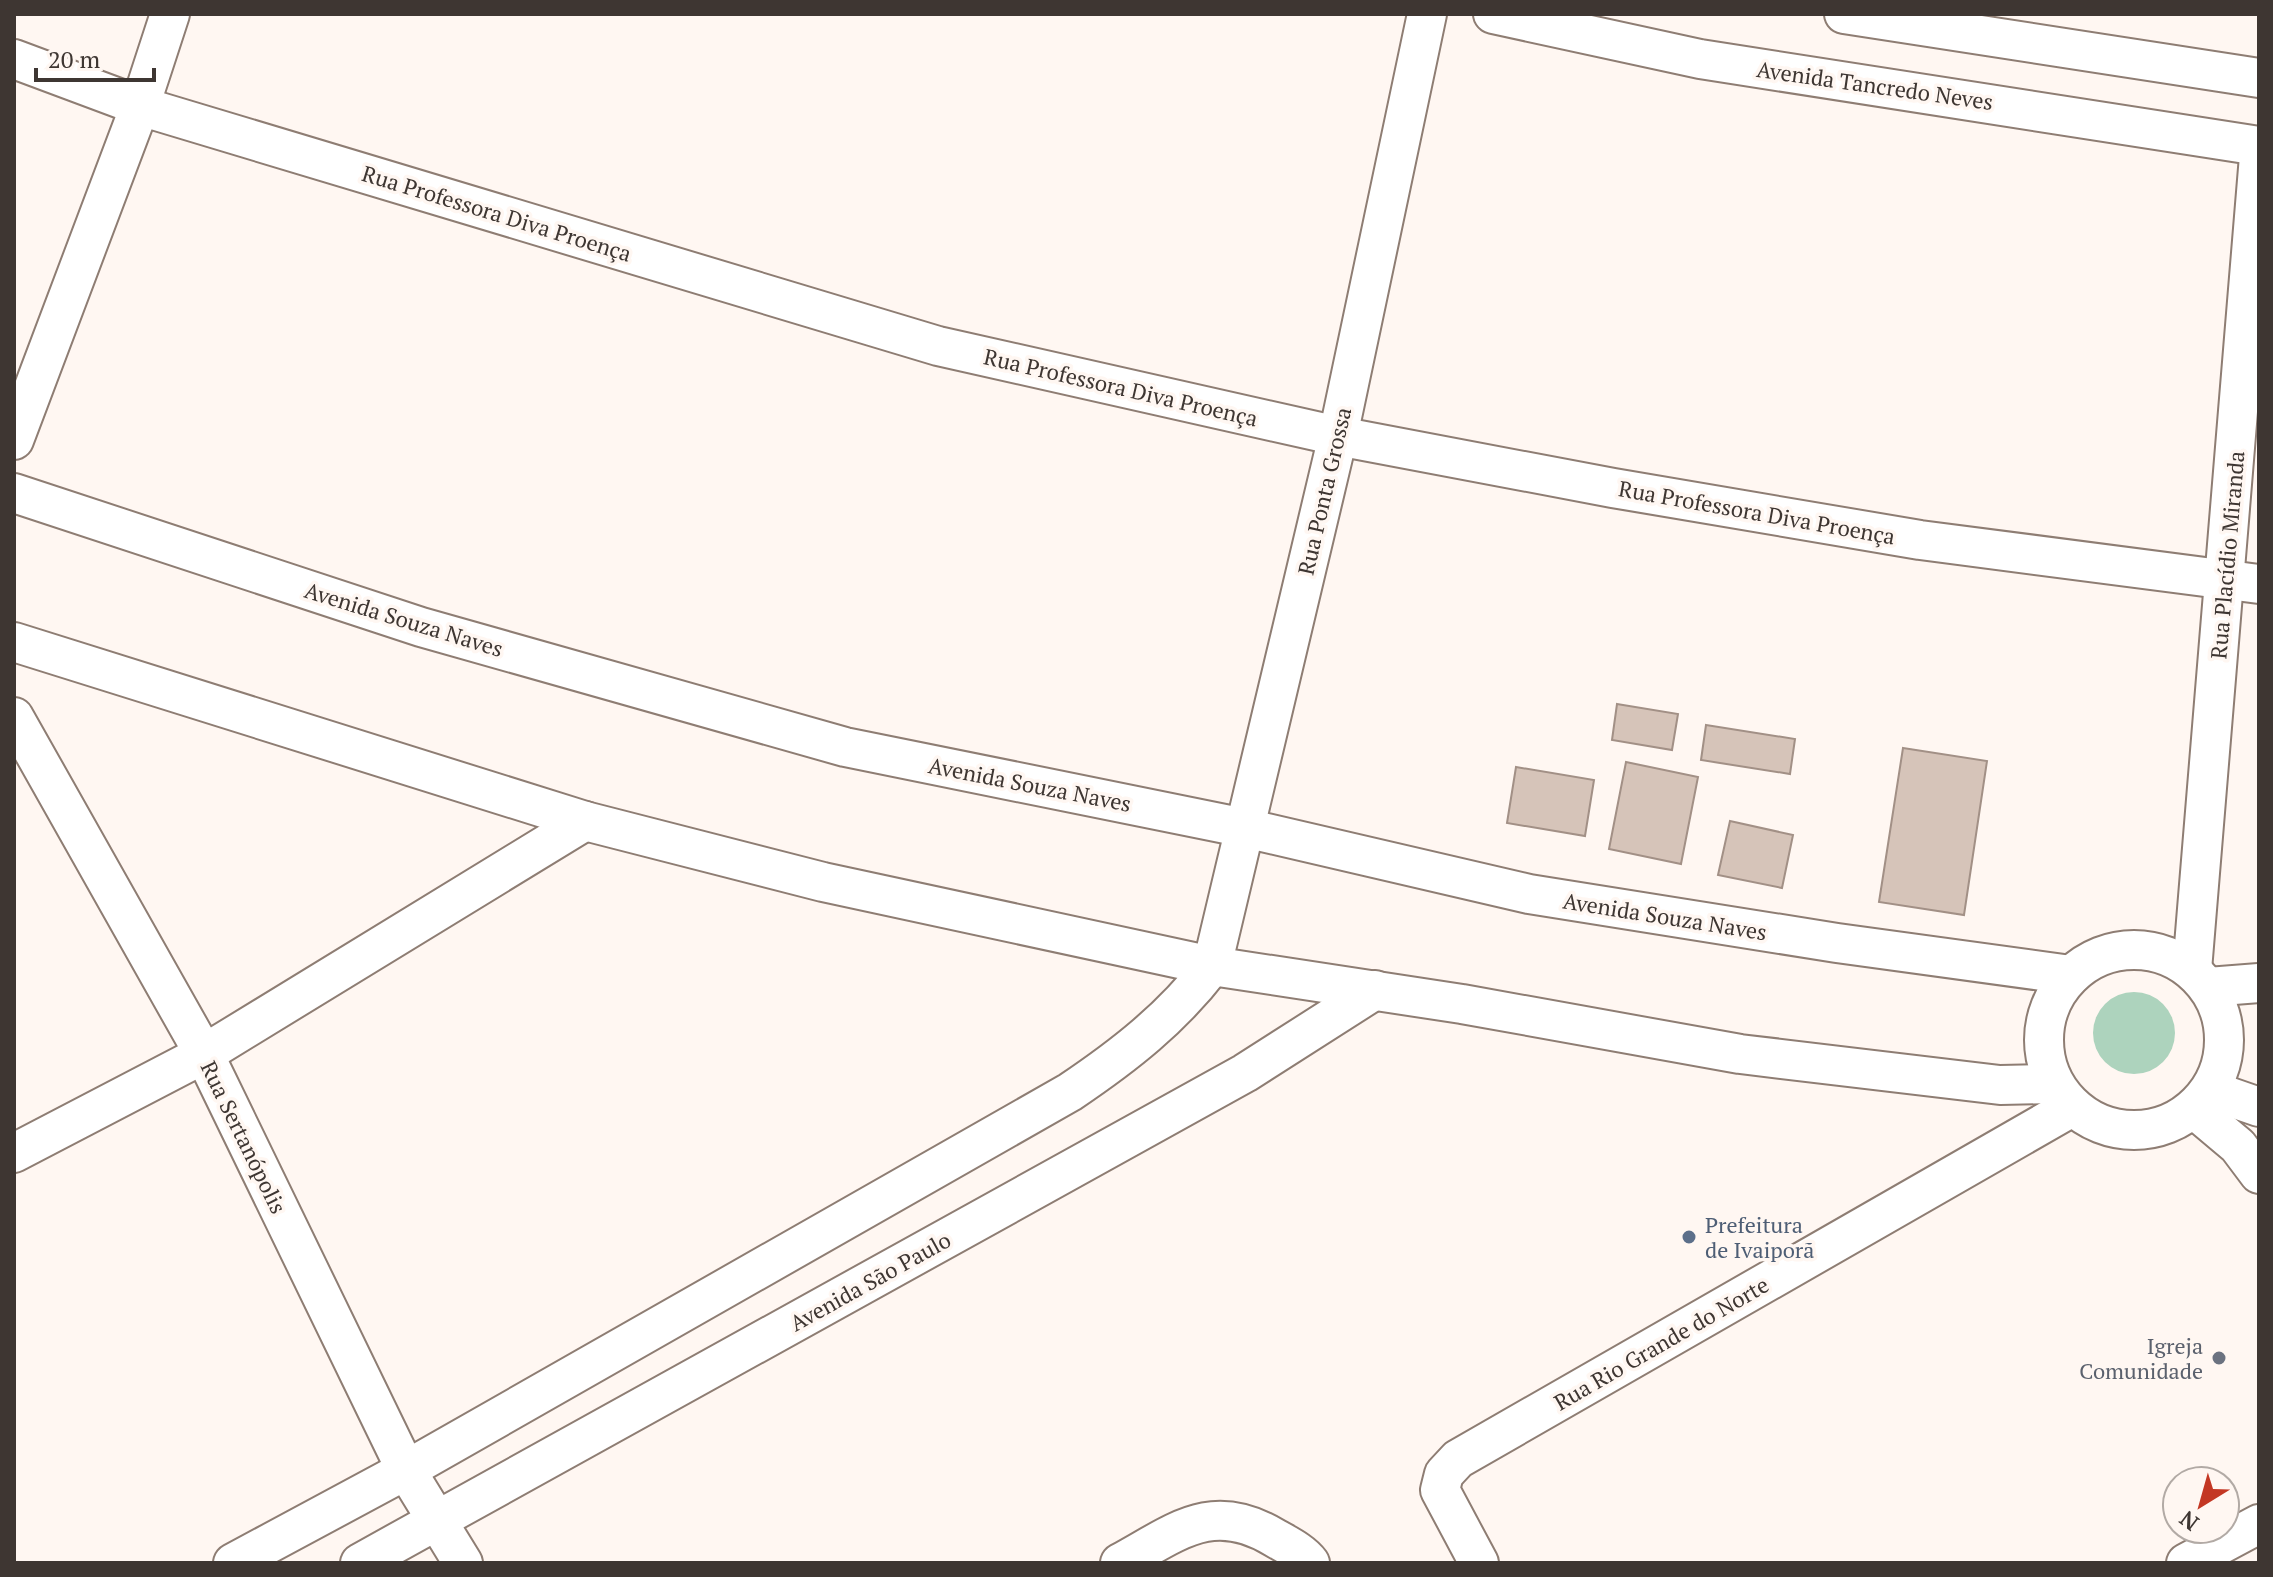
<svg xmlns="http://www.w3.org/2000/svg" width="2273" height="1577" font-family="'PT Serif',serif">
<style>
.green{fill:#add3bd}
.building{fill:#d6c4b9;stroke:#a29086;stroke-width:2}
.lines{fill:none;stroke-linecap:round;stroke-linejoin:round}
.minor-casing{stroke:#8e7d73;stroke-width:42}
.minor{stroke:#fff;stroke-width:38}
.service-dot{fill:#5c6f8a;stroke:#fff7f2;stroke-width:3}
.worship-dot{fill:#6b7280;stroke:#fff7f2;stroke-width:3}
.labels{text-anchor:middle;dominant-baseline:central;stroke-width:7;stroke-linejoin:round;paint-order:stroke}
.street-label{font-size:22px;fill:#3e3632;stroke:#fff7f2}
.service-label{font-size:22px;fill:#4e5e75;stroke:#fff7f2;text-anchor:start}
.worship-label{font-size:22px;fill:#5b616d;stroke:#fff7f2;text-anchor:end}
</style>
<rect width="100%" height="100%" fill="#fff7f2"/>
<circle class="green" cx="2134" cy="1033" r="41"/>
<g class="building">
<polygon points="1617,704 1678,714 1672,750 1612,740"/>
<polygon points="1706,725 1795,739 1790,774 1701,760"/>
<polygon points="1903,748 1987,761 1964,915 1879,902"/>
<polygon points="1626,762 1698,777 1681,864 1609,849"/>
<polygon points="1516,767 1594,780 1585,836 1507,823"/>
<polygon points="1730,821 1793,835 1782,888 1718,875"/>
</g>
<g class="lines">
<defs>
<g id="minor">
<polyline points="1493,14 1700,59 2259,146"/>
<polyline points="1844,14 2259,78"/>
<polyline points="14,59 140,106 938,346 1338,436 1613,488 1920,540 2259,584"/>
<polyline points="14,440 140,106 170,14"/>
<polyline points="14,493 421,627 845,747 1245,828 1529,894 1837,943 2071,975"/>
<polyline points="14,642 585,821 823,882 1212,966 1462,1004 1740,1054 2000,1085 2053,1084"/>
<polyline points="14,717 204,1054 406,1470 463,1563"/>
<circle cx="2134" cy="1040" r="90"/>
<polyline points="2192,970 2259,156"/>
<polyline points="2208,987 2259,983"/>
<polyline points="2210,1090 2259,1107"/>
<polyline points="2194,1109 2238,1146 2259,1174"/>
<polyline points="14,1153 204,1054 585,821"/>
<path d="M233 1563 406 1470 1070 1092C1125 1055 1172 1018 1212 966L1338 436 1427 14"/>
<polyline points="360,1563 1245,1073 1375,990"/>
<path d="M1120 1563C1177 1532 1212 1500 1275 1538 1287 1545 1302 1552 1310 1563"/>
<polyline points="1479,1563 1440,1490 1444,1474 1458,1459 2072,1107"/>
<polyline points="2186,1563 2259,1524"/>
</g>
</defs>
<use href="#minor" class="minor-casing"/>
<use href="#minor" class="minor"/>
</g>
<circle class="service-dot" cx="1689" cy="1237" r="8"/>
<circle class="worship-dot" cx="2219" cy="1358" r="8"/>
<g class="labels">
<g class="street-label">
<text transform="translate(1875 85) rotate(8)">Avenida Tancredo Neves</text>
<text transform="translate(497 213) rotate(17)">Rua Professora Diva Proença</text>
<text transform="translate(1121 387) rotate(13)">Rua Professora Diva Proença</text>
<text transform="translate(1324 491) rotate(-77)">Rua Ponta Grossa</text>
<text transform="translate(1757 512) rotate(10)">Rua Professora Diva Proença</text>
<text transform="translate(2227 555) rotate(-85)">Rua Placídio Miranda</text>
<text transform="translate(404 619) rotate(17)">Avenida Souza Naves</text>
<text transform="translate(1030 784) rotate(11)">Avenida Souza Naves</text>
<text transform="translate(1665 916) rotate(9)">Avenida Souza Naves</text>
<text transform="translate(244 1137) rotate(64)">Rua Sertanópolis</text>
<text transform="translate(870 1281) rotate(-29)">Avenida São Paulo</text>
<text transform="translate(1661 1343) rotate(-30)">Rua Rio Grande do Norte</text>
</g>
<g class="service-label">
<text x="1705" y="1224">Prefeitura<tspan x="1705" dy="25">de Ivaiporã</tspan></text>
</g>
<g class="worship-label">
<text x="2203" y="1345">Igreja<tspan x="2203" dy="25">Comunidade</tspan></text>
</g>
</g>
<rect width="2273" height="1577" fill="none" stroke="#3e3632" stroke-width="32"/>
<g transform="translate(2201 1505) rotate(217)"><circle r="38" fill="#fff7f2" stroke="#b2aaa5" stroke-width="2"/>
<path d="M0-6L14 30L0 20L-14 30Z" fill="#c33723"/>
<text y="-12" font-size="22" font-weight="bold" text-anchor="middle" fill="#3e3632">N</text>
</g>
<path d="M36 68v12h118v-12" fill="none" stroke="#3e3632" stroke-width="4"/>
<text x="48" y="68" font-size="24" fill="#3e3632" stroke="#fff7f2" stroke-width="6" paint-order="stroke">20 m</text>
</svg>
